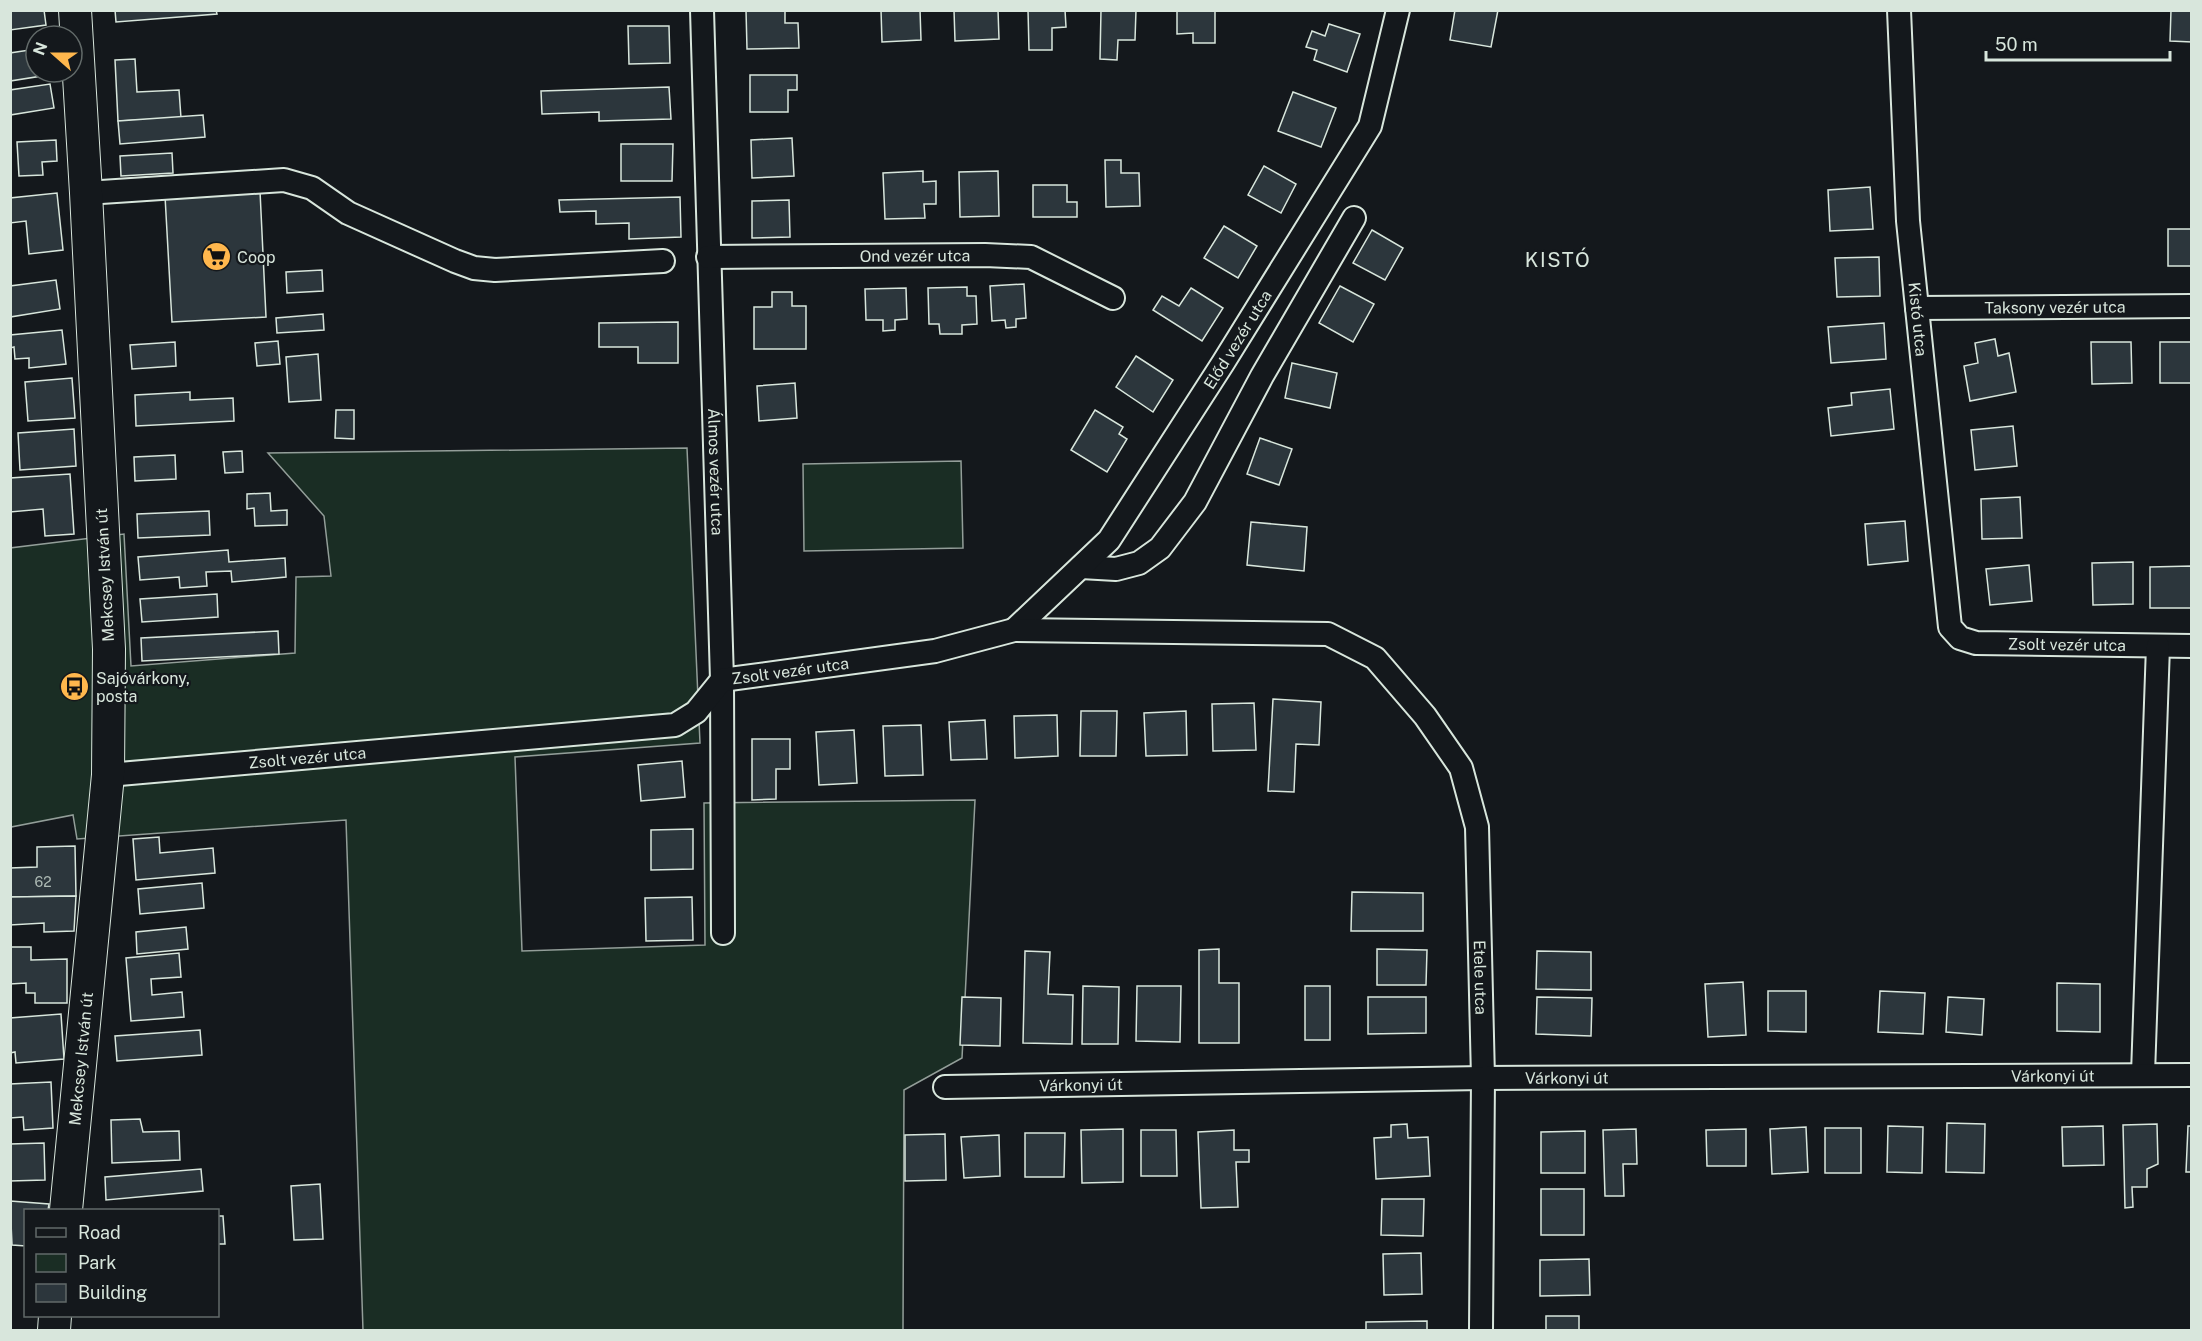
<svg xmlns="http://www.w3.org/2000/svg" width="2202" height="1341" font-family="'Public Sans',sans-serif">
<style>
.green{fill:#1a2d24;stroke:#939e99;stroke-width:1.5}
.building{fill:#2c363c;stroke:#d8e6dc;stroke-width:1.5}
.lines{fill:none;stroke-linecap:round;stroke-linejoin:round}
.street-casing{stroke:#d8e6dc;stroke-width:26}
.secondary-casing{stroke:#d8e6dc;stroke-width:34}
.street{stroke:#14181c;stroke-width:22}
.secondary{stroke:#14181c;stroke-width:32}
.labels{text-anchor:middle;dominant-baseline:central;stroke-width:4.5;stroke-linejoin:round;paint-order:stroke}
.number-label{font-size:14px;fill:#adbab4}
.street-label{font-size:16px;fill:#d8e6dc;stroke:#14181c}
.poi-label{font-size:16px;fill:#d8e6dc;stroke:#14181c;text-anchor:start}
.quarter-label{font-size:20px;letter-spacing:1.5px;fill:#d8e6dc;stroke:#14181c}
</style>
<rect width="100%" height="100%" fill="#14181c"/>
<g class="green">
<polygon points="687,448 700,743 515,757 522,951 705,945 704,803 975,800 962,1058 904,1090 903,1330 363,1330 346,820 77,839 73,815 11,827 10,548 124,534 131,666 295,653 296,577 331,576 324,516 268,453"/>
<polygon points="961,461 963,548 804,551 803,464"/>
</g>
<g class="building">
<polygon points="10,10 44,10 46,25 10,30"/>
<polygon points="115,10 216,10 217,14 116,22"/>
<polygon points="746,10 785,10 785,23 798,23 799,48 747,49"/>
<polygon points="881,10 920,10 921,40 882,42"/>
<polygon points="954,10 998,10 999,39 955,41"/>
<polygon points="1028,10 1065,10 1066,27 1052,28 1052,50 1029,50"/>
<polygon points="1101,10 1136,10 1135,40 1118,40 1117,60 1100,59"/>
<polygon points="1177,10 1215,10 1215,43 1193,43 1193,33 1177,34"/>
<polygon points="1455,10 1498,10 1491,47 1450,40"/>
<polygon points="2171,10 2192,10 2192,42 2170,41"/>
<polygon points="1329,24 1360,34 1347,72 1314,60 1317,50 1306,47 1312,31 1325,36"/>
<polygon points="628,26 669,26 670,63 629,64"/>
<polygon points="36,49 36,72 48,72 48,75 10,81 10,53"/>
<polygon points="135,59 137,92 179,90 181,118 118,121 115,60"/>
<polygon points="750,75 797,75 797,90 788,90 788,112 750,112"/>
<polygon points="50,84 54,108 10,115 10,90"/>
<polygon points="669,87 671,119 599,121 599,112 542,114 541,91"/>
<polygon points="1293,92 1336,108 1321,147 1278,131"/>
<polygon points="203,115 205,137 120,144 118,121"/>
<polygon points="792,138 794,176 752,178 751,140"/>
<polygon points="56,140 57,161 42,162 43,175 19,176 17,142"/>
<polygon points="621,144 673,144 672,181 621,181"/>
<polygon points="172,153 173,173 121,176 120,156"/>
<polygon points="1105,160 1121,160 1121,173 1139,173 1140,206 1106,207"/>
<polygon points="1264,166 1296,184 1281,213 1248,195"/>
<polygon points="923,171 923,182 936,181 936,204 924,204 925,218 885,219 883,173"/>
<polygon points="998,171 999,216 960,217 959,172"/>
<polygon points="1033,185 1067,185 1067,202 1077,202 1077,217 1033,217"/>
<polygon points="1870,187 1873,229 1830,231 1828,190"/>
<polygon points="260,191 266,317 172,322 165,196"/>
<polygon points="57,193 63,250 29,254 26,221 10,223 10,198"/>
<polygon points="680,197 681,237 629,239 629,223 596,224 596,211 560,212 559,200"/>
<polygon points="789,200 790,237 752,238 752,201"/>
<polygon points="1224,226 1257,246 1238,278 1204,258"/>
<rect x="2168" y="229" width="24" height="37"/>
<polygon points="1372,230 1403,248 1385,280 1353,263"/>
<polygon points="1879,257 1880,296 1837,297 1835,258"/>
<polygon points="322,270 323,291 287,293 286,272"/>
<polygon points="56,280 60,309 10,317 10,286"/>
<polygon points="1024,284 1026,318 1016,319 1016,327 1006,328 1005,320 992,321 990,286"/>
<polygon points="1340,286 1374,304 1353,342 1319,323"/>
<polygon points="967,287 967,296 976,296 977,324 962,325 962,334 940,334 939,324 929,324 928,288"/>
<polygon points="906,288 907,319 895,320 895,330 883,331 883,320 866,320 865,289"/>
<polygon points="1191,288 1223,308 1202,341 1153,310 1162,296 1179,306"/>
<polygon points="772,292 792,292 792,306 806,306 806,349 754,349 754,307 772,307"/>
<polygon points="323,314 324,330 277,333 276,318"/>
<polygon points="678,322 678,363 638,363 638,347 599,347 599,323"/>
<polygon points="1884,323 1886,359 1831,363 1828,327"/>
<polygon points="62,330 66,364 29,368 29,358 15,359 14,347 10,348 10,335"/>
<polygon points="1995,339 1998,356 2009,353 2016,392 1970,401 1964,366 1978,363 1975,343"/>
<polygon points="278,341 280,364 257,366 255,343"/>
<polygon points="175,342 176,366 132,369 130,345"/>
<polygon points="2091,342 2131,342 2132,383 2092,384"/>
<rect x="2160" y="342" width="32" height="41"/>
<polygon points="318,354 321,400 289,402 286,357"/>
<polygon points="1136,356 1173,380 1153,412 1116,387"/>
<polygon points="1292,363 1337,373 1330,408 1285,398"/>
<polygon points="72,378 75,418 28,421 25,382"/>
<polygon points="795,383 797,418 759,421 757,386"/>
<polygon points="1890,389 1894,429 1831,436 1828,408 1852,405 1851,393"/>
<polygon points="190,392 190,400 233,398 234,421 136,426 135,395"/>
<polygon points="336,410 354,410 354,439 335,438"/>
<polygon points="1095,410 1123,427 1119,434 1127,439 1107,472 1071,450"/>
<polygon points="2013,426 2017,466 1975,470 1971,430"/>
<polygon points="74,429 76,466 20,470 18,433"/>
<polygon points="1260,438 1292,449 1279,485 1247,474"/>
<polygon points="242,451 243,472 225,473 223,452"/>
<polygon points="175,455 176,479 135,481 134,457"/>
<polygon points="70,474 74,534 45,536 43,509 10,512 10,478"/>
<polygon points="270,493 271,511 287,510 287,525 255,526 254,508 247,509 247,494"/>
<polygon points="2020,497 2022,538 1982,539 1981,499"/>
<polygon points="209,511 210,535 138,538 137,514"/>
<polygon points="1905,521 1908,561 1868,565 1865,524"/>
<polygon points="1251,522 1307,527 1304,571 1247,565"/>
<polygon points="228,550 229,562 285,558 286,577 232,582 231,571 206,572 207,586 180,588 179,577 140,580 138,557"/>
<polygon points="2133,562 2133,604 2093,605 2092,563"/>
<polygon points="2029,565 2032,601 1990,605 1986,569"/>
<polygon points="2192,566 2192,608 2150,608 2150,567"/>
<polygon points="217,594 218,617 142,622 140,599"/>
<polygon points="278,631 279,654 142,661 141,638"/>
<polygon points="1273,699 1321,702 1319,745 1296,744 1294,792 1268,791"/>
<polygon points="1254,703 1256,750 1213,751 1212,704"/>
<polygon points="1081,711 1117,711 1116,756 1080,756"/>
<polygon points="1186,711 1187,755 1146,756 1144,713"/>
<polygon points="1057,715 1058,756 1015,758 1014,716"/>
<polygon points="985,720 987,759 951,760 949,722"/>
<polygon points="921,725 923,775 885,776 883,726"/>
<polygon points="854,730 857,783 819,785 816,732"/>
<polygon points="752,739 790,739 790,769 776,769 776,799 752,800"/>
<polygon points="682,761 685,797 641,801 638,765"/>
<polygon points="693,829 693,869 651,870 651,830"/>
<polygon points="159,837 160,853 213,848 215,873 136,880 133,839"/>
<polygon points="75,846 76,896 10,897 10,868 37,867 37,847"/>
<polygon points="202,883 204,908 140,914 138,889"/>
<polygon points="1352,892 1423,893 1423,931 1351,931"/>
<polygon points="76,896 74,931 44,932 44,923 10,925 10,897"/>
<polygon points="692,897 693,940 646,941 645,898"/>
<polygon points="186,927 188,949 137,954 136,932"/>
<polygon points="10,947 31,947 31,960 67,959 67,1003 35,1003 35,993 26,993 26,983 10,984"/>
<polygon points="1219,949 1219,983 1239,983 1239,1043 1199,1043 1199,950"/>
<polygon points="1377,949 1427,950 1426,985 1377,985"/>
<polygon points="1025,951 1050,952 1048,994 1073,995 1072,1044 1023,1043"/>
<polygon points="1537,951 1591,952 1591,990 1536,989"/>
<polygon points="179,953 181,977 151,979 152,995 182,992 184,1017 131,1021 126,958"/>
<polygon points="1743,982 1746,1035 1708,1037 1705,984"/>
<polygon points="2057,983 2100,984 2100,1032 2057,1031"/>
<polygon points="1083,986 1119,987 1118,1044 1082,1044"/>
<polygon points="1137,986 1181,986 1180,1042 1136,1041"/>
<rect x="1305" y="986" width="25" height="54"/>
<polygon points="1768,991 1806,991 1806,1032 1768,1031"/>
<polygon points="1880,991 1925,993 1923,1034 1878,1032"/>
<polygon points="962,997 1001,998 1000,1046 960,1045"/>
<polygon points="1368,997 1426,997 1426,1033 1368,1034"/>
<polygon points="1537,997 1592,998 1591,1036 1536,1034"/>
<polygon points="1948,997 1984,999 1982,1035 1946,1032"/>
<polygon points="61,1014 64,1059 16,1063 15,1052 10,1053 10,1018"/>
<polygon points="200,1030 202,1055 117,1061 115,1036"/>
<polygon points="51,1082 53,1128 24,1130 23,1117 10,1118 10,1084"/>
<polygon points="140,1119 143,1132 179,1131 180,1160 112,1163 111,1120"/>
<polygon points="1947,1123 1985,1124 1984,1173 1946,1172"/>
<polygon points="1407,1124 1408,1138 1428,1137 1430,1176 1376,1179 1374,1138 1391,1137 1391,1125"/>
<polygon points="2157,1124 2158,1164 2147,1169 2147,1187 2132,1187 2133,1207 2125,1208 2123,1125"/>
<polygon points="1888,1126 1923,1127 1922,1173 1887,1172"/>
<polygon points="2103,1126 2104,1165 2063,1166 2062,1127"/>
<polygon points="2188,1126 2192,1126 2192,1172 2186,1172"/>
<polygon points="1806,1127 1808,1172 1772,1174 1770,1129"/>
<rect x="1825" y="1128" width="36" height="45"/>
<polygon points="1123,1129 1123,1182 1082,1183 1081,1130"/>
<polygon points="1636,1129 1637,1164 1623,1164 1624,1196 1605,1196 1603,1130"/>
<polygon points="1746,1129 1746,1166 1707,1166 1706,1130"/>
<polygon points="1141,1130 1176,1130 1177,1176 1141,1176"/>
<polygon points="1234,1130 1234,1150 1249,1150 1249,1162 1236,1162 1238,1207 1201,1208 1198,1132"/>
<polygon points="1585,1131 1585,1173 1541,1173 1541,1132"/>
<polygon points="1025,1133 1065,1133 1064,1177 1025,1177"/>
<polygon points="945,1134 946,1180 905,1181 905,1135"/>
<polygon points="999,1135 1000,1176 964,1178 961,1137"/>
<polygon points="44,1143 45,1180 10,1181 10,1144"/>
<polygon points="201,1169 203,1191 106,1200 105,1177"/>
<polygon points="320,1184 323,1239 294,1240 291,1186"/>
<rect x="1541" y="1189" width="43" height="46"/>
<polygon points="1382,1199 1424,1199 1423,1236 1381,1235"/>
<polygon points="10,1201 49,1204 48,1210 26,1210 26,1246 12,1245"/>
<polygon points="218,1216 223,1216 225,1244 218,1244"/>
<polygon points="1421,1253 1422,1294 1384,1295 1383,1254"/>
<polygon points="1589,1259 1590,1295 1540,1296 1540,1260"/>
<rect x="1546" y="1316" width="33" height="14"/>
<polygon points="1427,1321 1427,1330 1366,1330 1366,1322"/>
</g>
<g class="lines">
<defs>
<g id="street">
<path id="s1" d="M702 10 722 680 723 933"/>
<path id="s2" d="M1899 10 1908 221 1950 627 1960 638 1976 643 2192 646"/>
<polyline points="86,193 284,180 312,188 348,213 455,261 474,268 495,270 663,261"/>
<path id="s3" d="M708 257 985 255 1031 257 1113 298"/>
<path id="s4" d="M1917 308 2192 306"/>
<polyline points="1081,567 1116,569 1139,563 1160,548 1195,502 1262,376 1354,218"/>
<path id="s5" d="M1014 630 1109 540 1223 363 1370 126 1398 10"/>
<path id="s6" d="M108 775 675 725 696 712 722 680 935 651 1014 630 1328 634 1375 658 1425 716 1461 768 1477 827 1483 1078 1481 1330"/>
<polyline points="2143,1074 2158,646"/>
<path id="s7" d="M945 1087 1483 1078 2192 1075"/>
</g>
<g id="secondary">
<path id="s8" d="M66 1210 108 775 109 649 86 193 75 10"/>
<polyline points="54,1330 55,1316"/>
</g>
</defs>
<use href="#street" class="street-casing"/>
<use href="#secondary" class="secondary-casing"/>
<use href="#street" class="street"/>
<use href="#secondary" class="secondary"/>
</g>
<defs>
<symbol id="supermarket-disc" viewBox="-11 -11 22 22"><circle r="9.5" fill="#ffb74d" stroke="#14181c"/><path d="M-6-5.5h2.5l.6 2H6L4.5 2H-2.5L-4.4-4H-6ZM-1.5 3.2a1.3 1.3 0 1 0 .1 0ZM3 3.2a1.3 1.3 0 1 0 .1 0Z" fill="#111"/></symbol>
<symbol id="bus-disc" viewBox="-11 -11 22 22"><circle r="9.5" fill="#ffb74d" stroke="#14181c"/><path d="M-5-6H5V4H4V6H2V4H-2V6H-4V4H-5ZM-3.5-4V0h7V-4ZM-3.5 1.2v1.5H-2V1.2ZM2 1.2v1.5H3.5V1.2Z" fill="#111"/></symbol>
</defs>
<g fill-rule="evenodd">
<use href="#supermarket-disc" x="200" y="240" width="33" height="33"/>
<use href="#bus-disc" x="58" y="670" width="33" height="33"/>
</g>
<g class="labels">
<g class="number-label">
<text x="43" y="882">62</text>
</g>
<g class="street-label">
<text stroke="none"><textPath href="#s3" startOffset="207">Ond vezér utca</textPath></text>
<text stroke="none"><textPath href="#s4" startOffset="138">Taksony vezér utca</textPath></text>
<text stroke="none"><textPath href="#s2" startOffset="310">Kistó utca</textPath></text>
<text stroke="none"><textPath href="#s5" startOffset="369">Előd vezér utca</textPath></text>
<text stroke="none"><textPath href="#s1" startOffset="462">Álmos vezér utca</textPath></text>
<text transform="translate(105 575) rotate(-93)">Mekcsey István út</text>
<text stroke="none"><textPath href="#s2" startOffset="742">Zsolt vezér utca</textPath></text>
<text stroke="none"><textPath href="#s6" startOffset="704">Zsolt vezér utca</textPath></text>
<text stroke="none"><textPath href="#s6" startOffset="200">Zsolt vezér utca</textPath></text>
<text stroke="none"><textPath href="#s6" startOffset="1650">Etele utca</textPath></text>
<text stroke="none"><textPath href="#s8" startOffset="152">Mekcsey István út</textPath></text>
<text stroke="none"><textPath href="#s7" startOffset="1108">Várkonyi út</textPath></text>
<text stroke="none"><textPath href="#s7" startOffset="622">Várkonyi út</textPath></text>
<text stroke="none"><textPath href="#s7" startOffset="136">Várkonyi út</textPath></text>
</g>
<g class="poi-label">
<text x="237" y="257">Coop</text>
<text x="96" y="678">Sajóvárkony,<tspan x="96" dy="18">posta</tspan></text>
</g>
<g class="quarter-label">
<text x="1558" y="260">KISTÓ</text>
</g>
</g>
<rect width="2202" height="1341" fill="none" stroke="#d8e6dc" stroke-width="24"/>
<rect x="24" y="1209" width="195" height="108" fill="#14181c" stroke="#626a69" stroke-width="1.5"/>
<rect x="36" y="1228" width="30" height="9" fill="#14181c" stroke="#626a69" stroke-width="1.5"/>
<text x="78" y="1239" font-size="18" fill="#d8e6dc">Road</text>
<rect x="36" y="1254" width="30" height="18" fill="#1a2d24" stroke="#626a69" stroke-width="1.5"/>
<text x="78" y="1269" font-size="18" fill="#d8e6dc">Park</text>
<rect x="36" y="1284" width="30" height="18" fill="#2c363c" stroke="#626a69" stroke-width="1.5"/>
<text x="78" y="1299" font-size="18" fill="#d8e6dc">Building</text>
<g transform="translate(54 54) rotate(291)"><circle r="28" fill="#14181c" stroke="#626a69" stroke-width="1.5"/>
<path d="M0-4.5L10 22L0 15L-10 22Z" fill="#ffb74d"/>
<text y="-9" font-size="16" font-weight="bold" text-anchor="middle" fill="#d8e6dc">N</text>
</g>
<path d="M1986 51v9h184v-9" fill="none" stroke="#d8e6dc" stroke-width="3"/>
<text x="1995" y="51" font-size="18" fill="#d8e6dc" stroke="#14181c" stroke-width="4.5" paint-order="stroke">50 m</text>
</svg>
